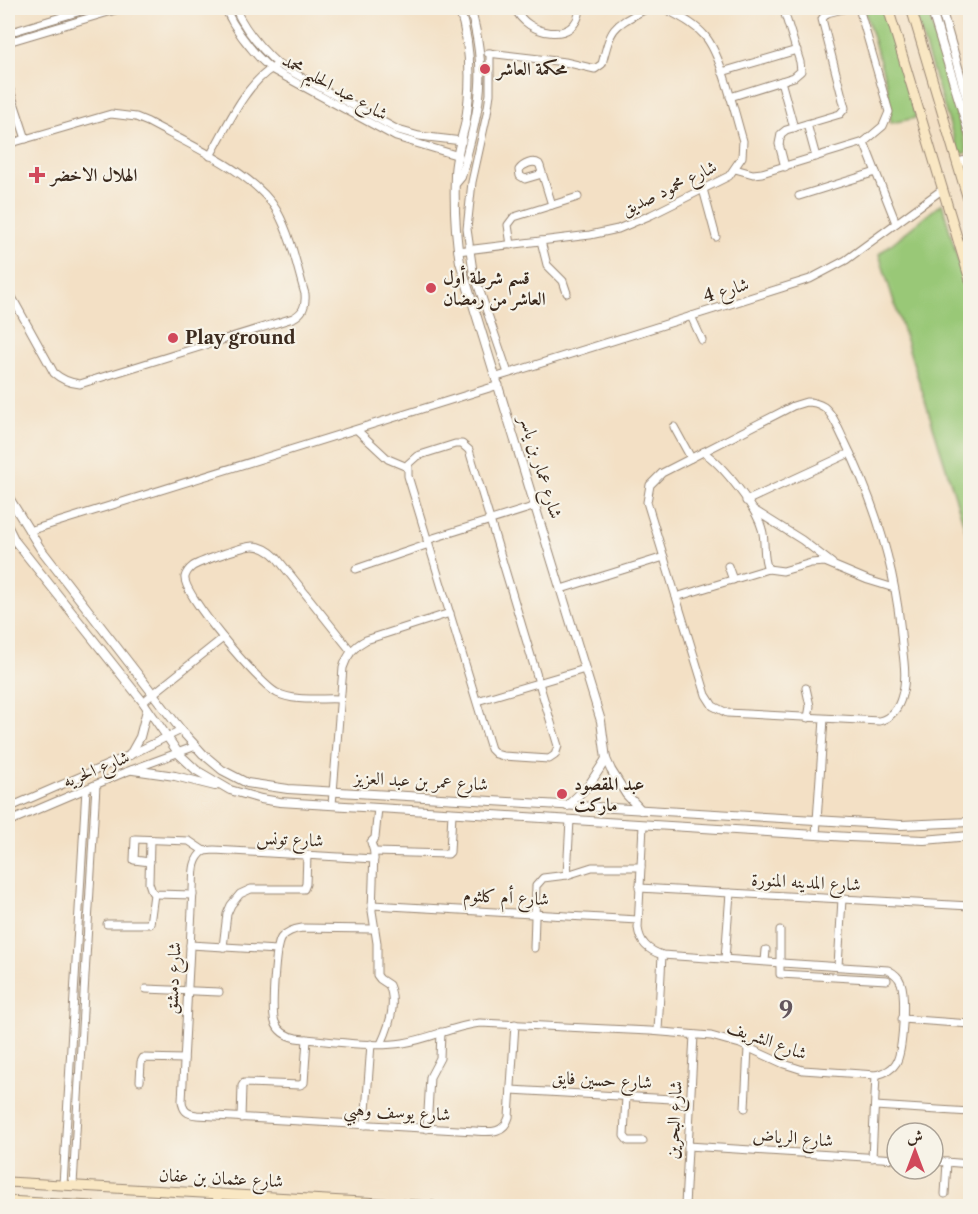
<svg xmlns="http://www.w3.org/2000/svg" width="978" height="1214" font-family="'Libre Caslon Text',Amiri,serif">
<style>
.green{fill:#99c877;stroke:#6a794a;stroke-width:1.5}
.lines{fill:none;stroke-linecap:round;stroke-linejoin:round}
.minor-casing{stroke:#978572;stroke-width:9}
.tertiary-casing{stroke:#978572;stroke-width:10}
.secondary-casing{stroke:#978572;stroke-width:11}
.minor{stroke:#fff;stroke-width:7}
.tertiary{stroke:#fff;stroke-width:8}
.secondary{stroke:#f9e7c3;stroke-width:9}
.poi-dot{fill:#d1495b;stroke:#f7f3e8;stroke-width:2}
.labels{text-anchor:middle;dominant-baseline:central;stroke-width:4.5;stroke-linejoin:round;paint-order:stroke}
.poi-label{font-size:18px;font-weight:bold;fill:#3b2a1e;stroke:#f7f3e8;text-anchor:start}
.street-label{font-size:18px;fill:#3b2a1e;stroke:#f7f3e8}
.district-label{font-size:24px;font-weight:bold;letter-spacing:1.5px;fill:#64565d;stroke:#f7f3e8}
</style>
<rect width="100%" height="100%" fill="#f7f3e8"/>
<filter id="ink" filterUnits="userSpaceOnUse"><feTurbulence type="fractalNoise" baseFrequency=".0167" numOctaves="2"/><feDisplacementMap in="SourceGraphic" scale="12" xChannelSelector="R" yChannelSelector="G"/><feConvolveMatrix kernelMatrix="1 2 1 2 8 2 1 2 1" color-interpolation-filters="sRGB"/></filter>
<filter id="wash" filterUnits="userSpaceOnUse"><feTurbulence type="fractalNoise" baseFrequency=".008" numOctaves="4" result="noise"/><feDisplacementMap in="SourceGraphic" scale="24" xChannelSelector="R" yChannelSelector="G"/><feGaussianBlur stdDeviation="1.35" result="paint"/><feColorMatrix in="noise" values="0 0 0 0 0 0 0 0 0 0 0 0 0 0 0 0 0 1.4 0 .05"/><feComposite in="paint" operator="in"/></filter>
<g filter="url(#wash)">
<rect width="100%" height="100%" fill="#f3e0c5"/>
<g class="green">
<polygon points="864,8 884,8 916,118 891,123 887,85"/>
<polygon points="913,8 927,8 967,149 966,153 960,154 957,148"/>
<polygon points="942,203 970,303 970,544 879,254"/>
</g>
</g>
<g filter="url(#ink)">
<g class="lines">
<defs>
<g id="minor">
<path d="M225 8C236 32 251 51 271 69L396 137 459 156"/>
<path d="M235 8C245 30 260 48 279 65L398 130 419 136 462 141"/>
<path d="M515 8C526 35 577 46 580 8"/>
<polyline points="8,33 91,8"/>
<polyline points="8,42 122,8"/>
<path d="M488 53 565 62 595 69 602 64C612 25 612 27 648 8"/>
<polyline points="490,53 490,94 487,114 472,182 467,229 473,271 508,373"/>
<polyline points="722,72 797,50"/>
<polyline points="781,81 794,128"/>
<polyline points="8,84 26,139"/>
<polyline points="730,97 794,77 801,71 800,62 783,8"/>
<polyline points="807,124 816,157"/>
<polyline points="864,142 896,223"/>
<path d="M8 144 111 114 136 117 148 122C186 143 256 173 277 211 291 236 297 267 305 294 306 306 303 313 293 318L80 384C69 383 62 380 54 373L8 290"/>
<path d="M210 156C227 127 244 85 274 67"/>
<polyline points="785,167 779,144 781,134 786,130 840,114 845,108 822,19 827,13 847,8"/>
<polyline points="735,169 753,174 762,173 864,142 883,126 889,112 859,8"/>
<path d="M542 174 525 179 520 176 519 170C523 164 533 160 539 164L540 166 552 205"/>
<polyline points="703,189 716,237"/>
<polyline points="799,196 876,172"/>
<polyline points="541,241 547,265 563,281 567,293"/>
<polyline points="511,245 508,225 514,217 578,197"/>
<path d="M458 251 590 235 618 229 651 215 729 176 742 157 743 141C735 115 722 56 705 36 694 23 678 16 664 8"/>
<polyline points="691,316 702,340"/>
<polyline points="497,377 810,279 846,260 943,189"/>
<path d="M806 402C812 402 818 403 824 407 834 415 839 431 845 442 876 505 897 574 902 645 904 661 907 679 902 695 899 708 891 718 879 721L727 713 713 706 706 695 647 502 650 485 662 473 793 406Z"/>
<polyline points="674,427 691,458"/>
<polyline points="357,430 388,459 407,467"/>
<polygon points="455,444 462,444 469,450 558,746 555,755 549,759 503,756 496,754 491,749 408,476 408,464 417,456"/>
<path d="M703 452C722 464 756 507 762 529 766 542 762 556 768 569"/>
<polyline points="746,501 850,453"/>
<polyline points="754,510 802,540 832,563"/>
<polyline points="29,531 499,385"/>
<polyline points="427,540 536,506"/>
<polyline points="728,566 733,580"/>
<polyline points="356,569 429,544"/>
<polyline points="561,589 664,557"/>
<polyline points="676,597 768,569 783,571 811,563 825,562 868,580 894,588"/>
<polyline points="806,688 810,706 808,718"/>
<path d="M340 699C321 698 295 702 277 693 260 685 182 594 185 577 186 573 189 569 193 566 202 561 243 546 253 546 263 546 270 551 277 558L351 651"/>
<polyline points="477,701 585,669"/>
<polyline points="143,702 223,638"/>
<path d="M332 805 343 668C347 655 354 646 366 640L450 613"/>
<polyline points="8,808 130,755 181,730"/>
<path d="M378 808 375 838 371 842 374 852 372 911 377 943V975L380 979 389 985C397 1003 389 1027 381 1044"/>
<polyline points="8,822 123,773 196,746"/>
<polyline points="816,835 824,719"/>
<polyline points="150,840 149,883 152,892 156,894 193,895"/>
<path d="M204 851C191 860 194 876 193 890L182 1101C183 1111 187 1114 197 1115L475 1131C490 1132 504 1134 509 1117L515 1024"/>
<polyline points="204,851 214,850 374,859"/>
<polyline points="374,852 448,854 450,852 452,813"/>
<polyline points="150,862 134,860 135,839 189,841 204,851"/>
<polyline points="567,875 570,820"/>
<polyline points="639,888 970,906"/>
<polyline points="372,905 638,920"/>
<polyline points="107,924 150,924 154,894"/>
<path d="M373 929 302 928C294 929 287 931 281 938 275 946 271 1012 275 1022 278 1031 286 1036 296 1038 329 1041 371 1048 403 1043 430 1039 453 1026 480 1023L650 1031 711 1036 740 1044 784 1064 803 1070 876 1075C885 1073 892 1070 896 1063 903 1052 906 996 901 983 899 977 894 973 888 970L662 955C648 950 640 943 638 928L643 825"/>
<polyline points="780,930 780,974 887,980"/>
<polyline points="190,945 277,950"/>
<polyline points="223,947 227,914 231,905 240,894 251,889 304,889 306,884 307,855"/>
<polyline points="534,948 536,886 543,878 567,875 592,867 641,867"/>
<polyline points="725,959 730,893"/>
<polyline points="765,961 766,950"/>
<polyline points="838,966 842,899"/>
<polyline points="146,989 219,992"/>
<polyline points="902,1019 970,1024"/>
<polyline points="658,1031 662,955"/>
<polyline points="140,1081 141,1062 143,1058 184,1059"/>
<polyline points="511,1090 690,1100"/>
<polyline points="626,1096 624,1136 628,1141 643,1141"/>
<polyline points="875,1106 970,1112"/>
<polyline points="745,1108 748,1048"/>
<polyline points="241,1118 242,1086 244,1083 300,1085 304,1083 307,1039"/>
<polyline points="365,1125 371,1044"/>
<polyline points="427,1129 430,1077 440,1058 441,1032"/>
<polyline points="688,1146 897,1159"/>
<polyline points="872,1158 876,1075"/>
<polyline points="933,1161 970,1164"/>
<polyline points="63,1185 86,789"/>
<polyline points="73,1185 96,785"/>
<polyline points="945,1194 947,1162"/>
<polyline points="685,1206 694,1035"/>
</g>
<g id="tertiary">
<path d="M459 8C472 47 472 85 465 125 461 141 455 159 455 175 454 204 455 233 460 262L601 721 606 759 611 770 626 794 641 810"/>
<polyline points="931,8 970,136"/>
<polyline points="941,8 970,109"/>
<polyline points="957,163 970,159"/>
<polyline points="961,175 970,172"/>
<path d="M456 183 461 177C478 111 490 76 470 8"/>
<polyline points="8,496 40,548 181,730 203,754 222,770 247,783 288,789 901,825 970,822"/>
<polyline points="8,527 15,541 143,702 179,754 196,770 230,790 261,799 280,802 849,837 924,840 970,836"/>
<polyline points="130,755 140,737 147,710"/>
<polyline points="133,770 175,776 215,786"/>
<polyline points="567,806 589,785 606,759"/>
</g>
<g id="secondary">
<polyline points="888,8 970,280"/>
<polyline points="911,8 970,206"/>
<polyline points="8,1182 433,1206"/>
<polyline points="8,1201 91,1206"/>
<polyline points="217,1206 218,1194"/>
</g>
</defs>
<use href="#minor" class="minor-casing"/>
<use href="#tertiary" class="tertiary-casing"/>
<use href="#secondary" class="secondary-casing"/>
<use href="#minor" class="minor"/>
<use href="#tertiary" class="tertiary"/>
<use href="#secondary" class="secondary"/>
</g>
</g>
<g class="poi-dot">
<circle cx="485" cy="69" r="6"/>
<path d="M34 166h6v6h6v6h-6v6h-6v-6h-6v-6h6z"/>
<circle cx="431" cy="288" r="6"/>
<circle cx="173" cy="338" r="6"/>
<circle cx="562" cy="794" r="6"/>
</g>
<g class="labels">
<g class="poi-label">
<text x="497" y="69">محكمة العاشر</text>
<text x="51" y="175">الهلال الاخضر</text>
<text x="443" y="278">قسم شرطة أول<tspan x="443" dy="21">العاشر من رمضان</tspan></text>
<text x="185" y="338">Play ground</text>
<text x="574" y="784">عبد المقصود<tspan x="574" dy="21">ماركت</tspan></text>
</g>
<g class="street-label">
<text transform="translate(335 87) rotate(29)">شارع عبد الحليم محمد</text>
<text transform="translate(669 188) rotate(-26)">شارع محمود صديق</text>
<text transform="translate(726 290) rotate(-17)">شارع 4</text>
<text transform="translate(541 467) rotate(73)">شارع عمار بن ياسر</text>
<text transform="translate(96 769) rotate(-22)">شارع الحريه</text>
<text transform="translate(421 781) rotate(3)">شارع عمر بن عبد العزيز</text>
<text transform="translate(290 839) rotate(3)">شارع تونس</text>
<text transform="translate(806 882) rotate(3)">شارع المدينه المنورة</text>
<text transform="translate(506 897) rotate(3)">شارع أم كلثوم</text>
<text transform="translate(173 978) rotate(-87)">شارع دمشق</text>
<text transform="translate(767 1040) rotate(20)">شارع الشريف</text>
<text transform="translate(602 1080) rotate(3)">شارع حسين فايق</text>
<text transform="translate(397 1112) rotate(3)">شارع يوسف وهبي</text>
<text transform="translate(674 1120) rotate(-87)">شارع البحرين</text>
<text transform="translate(793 1138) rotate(4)">شارع الرياض</text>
<text transform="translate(221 1178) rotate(3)">شارع عثمان بن عفان</text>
</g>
<g class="district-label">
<text x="787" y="1010">9</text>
</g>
</g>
<rect width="978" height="1214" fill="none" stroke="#f7f3e8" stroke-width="30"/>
<g transform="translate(915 1151)"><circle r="28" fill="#f7f3e8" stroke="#aca397" stroke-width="1.5"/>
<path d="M0-4.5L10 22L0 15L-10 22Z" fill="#d1495b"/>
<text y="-9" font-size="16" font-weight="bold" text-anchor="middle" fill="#3b2a1e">ش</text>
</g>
</svg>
